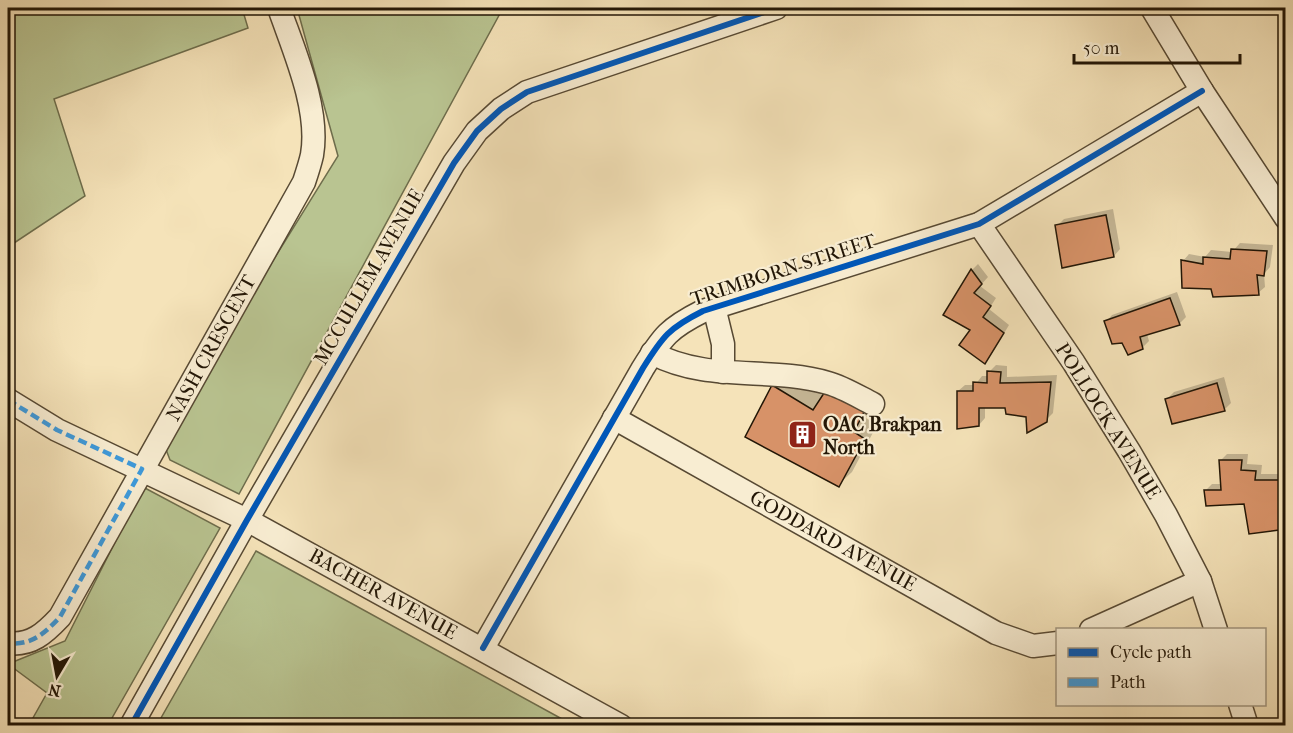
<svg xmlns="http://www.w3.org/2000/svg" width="1293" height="733" font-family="'IM FELL French Canon',serif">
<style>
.green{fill:#b9c491;stroke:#6e6d4c;stroke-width:1.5}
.shadow{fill:#0003}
.building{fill:#d79268;stroke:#221606;stroke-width:1.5}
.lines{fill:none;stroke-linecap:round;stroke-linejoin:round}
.minor-casing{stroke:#574933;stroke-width:25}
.minor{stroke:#f8edd2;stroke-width:22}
.quiet{stroke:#3c9add;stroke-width:4.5;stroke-dasharray:9 4.5;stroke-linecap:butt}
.cycleway-casing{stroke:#f8edd2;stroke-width:10}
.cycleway{stroke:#0057b8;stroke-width:6}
.labels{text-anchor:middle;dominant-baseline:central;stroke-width:4.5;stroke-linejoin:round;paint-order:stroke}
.street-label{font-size:20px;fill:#221606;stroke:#f8edd2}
.poi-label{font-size:20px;font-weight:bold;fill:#221606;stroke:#f8edd2;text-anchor:start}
</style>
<rect width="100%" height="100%" fill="#f5e3b9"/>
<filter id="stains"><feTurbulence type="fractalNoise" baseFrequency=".00333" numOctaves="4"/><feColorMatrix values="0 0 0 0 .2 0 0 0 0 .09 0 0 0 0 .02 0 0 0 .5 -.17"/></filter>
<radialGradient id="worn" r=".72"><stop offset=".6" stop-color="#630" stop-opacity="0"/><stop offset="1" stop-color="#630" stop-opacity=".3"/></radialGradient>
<g class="green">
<polygon points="8,8 242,8 248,28 54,99 85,196 8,247"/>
<polygon points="297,8 503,8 239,494 170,460 162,439 338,156"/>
<polygon points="143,487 220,528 108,725 29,725 47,693 8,664 65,641"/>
<polygon points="256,551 573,725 157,725"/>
</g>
<g class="shadow">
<polygon points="1113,209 1120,249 1114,256 1057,226 1064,219"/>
<polygon points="1240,243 1273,245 1270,267 1264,274 1265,287 1258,293 1213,288 1183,261 1189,254 1205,257 1211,250 1232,252"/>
<polygon points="978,264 988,277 980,286 996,298 989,309 1009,325 991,355 984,362 972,330 946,314 972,270"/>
<polygon points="1177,292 1186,317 1179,324 1147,334 1149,341 1142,348 1123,341 1106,322 1112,315"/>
<polygon points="996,365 1007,366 1007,377 1057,375 1053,413 1046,420 1027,415 1007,406 985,407 985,418 979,425 958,391 965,385 975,385 982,376 989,376 989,372"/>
<polygon points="787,373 824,396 877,398 866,418 877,425 852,472 838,485 773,386"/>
<polygon points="1224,377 1231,403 1224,410 1167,399 1174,392"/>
<polygon points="1227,454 1248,454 1247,464 1262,465 1261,474 1286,474 1286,527 1245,503 1205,491 1212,484 1222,484 1220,461"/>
</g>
<g class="building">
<polygon points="1106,215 1114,257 1062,268 1055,225"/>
<polygon points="1231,249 1267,251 1264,276 1257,275 1259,295 1213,297 1211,289 1182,288 1181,260 1203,264 1203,257 1230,259"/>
<polygon points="971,269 982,284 974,293 991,306 983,317 1004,333 985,364 959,345 970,330 943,315"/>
<polygon points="1170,298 1180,325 1140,337 1143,349 1128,355 1122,343 1112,344 1104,321"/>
<polygon points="987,371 1001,372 1000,383 1051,382 1047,422 1027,433 1026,417 1006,414 1005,408 979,408 979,426 957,429 957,391 973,391 973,382 987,383"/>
<polygon points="1217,383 1225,411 1172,424 1165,399"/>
<polygon points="772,385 813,410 826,390 864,412 854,432 865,439 839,487 745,437"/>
<polygon points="1219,460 1242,460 1241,470 1256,471 1255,480 1286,480 1286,529 1249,534 1244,504 1206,506 1204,490 1221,490"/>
</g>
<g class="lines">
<defs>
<g id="minor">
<polyline points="1152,8 1202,91 1286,218"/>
<polyline points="979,224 1074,363 1129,451 1166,515 1200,581 1216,630"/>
<polyline points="714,307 723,344 723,372"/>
<path d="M652 353C709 383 769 366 828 383 843 387 859 397 873 404"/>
<polyline points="8,400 57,430 247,520 621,726"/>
<polyline points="614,418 996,633 1033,646 1058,643"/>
<polyline points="1091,630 1200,581"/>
<path d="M8 643C31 646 45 633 60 617L304 182C307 173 310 164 312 155 320 109 294 51 279 8"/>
<path d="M483 648 643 368C663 336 669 328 703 311L979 224 1202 91"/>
<polyline points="1240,704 1247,726"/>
<polyline points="131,726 247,520 454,163 477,131 501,109 527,92 776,8"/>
</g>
</defs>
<use href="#minor" class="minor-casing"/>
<use href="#minor" class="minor"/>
<path class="quiet" d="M8 400 57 430 142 469 60 617C45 633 31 646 8 643"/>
<defs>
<g id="cycleway">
<path d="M483 648 643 368C663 336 669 328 703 311L979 224 1202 91"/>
<polyline points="131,726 247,520 454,163 477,131 501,109 527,92 776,8"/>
</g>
</defs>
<use href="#cycleway" class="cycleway-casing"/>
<use href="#cycleway" class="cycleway"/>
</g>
<defs>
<symbol id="building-square" viewBox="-11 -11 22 22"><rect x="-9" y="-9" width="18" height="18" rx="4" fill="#8f2418" stroke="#f8edd2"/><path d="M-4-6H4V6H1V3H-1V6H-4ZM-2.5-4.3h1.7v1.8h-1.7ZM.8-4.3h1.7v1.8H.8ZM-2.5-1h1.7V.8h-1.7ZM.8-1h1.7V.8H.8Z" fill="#fff"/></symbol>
</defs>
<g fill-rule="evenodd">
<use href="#building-square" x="786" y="418" width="33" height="33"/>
</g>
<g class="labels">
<g class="street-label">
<text transform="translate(783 270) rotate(-18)">TRIMBORN STREET</text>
<text transform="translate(369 277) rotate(-60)">MCCULLEM AVENUE</text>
<text transform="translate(211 348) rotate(-61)">NASH CRESCENT</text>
<text transform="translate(1108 421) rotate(58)">POLLOCK AVENUE</text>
<text transform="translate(833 541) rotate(29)">GODDARD AVENUE</text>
<text transform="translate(383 594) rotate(29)">BACHER AVENUE</text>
</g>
<g class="poi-label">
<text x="823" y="424">OAC Brakpan<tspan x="823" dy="23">North</tspan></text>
</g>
</g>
<rect width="1293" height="733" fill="none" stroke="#f5e3b9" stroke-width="30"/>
<rect x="9" y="9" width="1275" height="715" fill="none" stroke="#221606" stroke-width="3"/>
<rect x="15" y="15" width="1263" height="703" fill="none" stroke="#221606" stroke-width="1.5"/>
<rect x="1056" y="628" width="210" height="78" fill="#f8edd2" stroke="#a29780" stroke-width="1.5"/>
<rect x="1068" y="648" width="30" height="9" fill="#0057b8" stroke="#a29780" stroke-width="1.5"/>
<text x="1110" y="658" font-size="18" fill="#221606">Cycle path</text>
<rect x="1068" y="678" width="30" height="9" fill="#3c9add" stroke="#a29780" stroke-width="1.5"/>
<text x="1110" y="688" font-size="18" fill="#221606">Path</text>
<g transform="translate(57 676) rotate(190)" stroke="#f8edd2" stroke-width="4.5" paint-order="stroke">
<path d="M0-4.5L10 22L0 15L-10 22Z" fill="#221606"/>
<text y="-9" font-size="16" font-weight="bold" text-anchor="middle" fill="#221606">N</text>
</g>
<path d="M1074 54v9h166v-9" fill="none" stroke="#221606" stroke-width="3"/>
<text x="1083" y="54" font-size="18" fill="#221606" stroke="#f8edd2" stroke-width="4.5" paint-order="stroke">50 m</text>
<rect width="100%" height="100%" filter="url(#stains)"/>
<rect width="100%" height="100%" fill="url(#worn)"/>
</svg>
